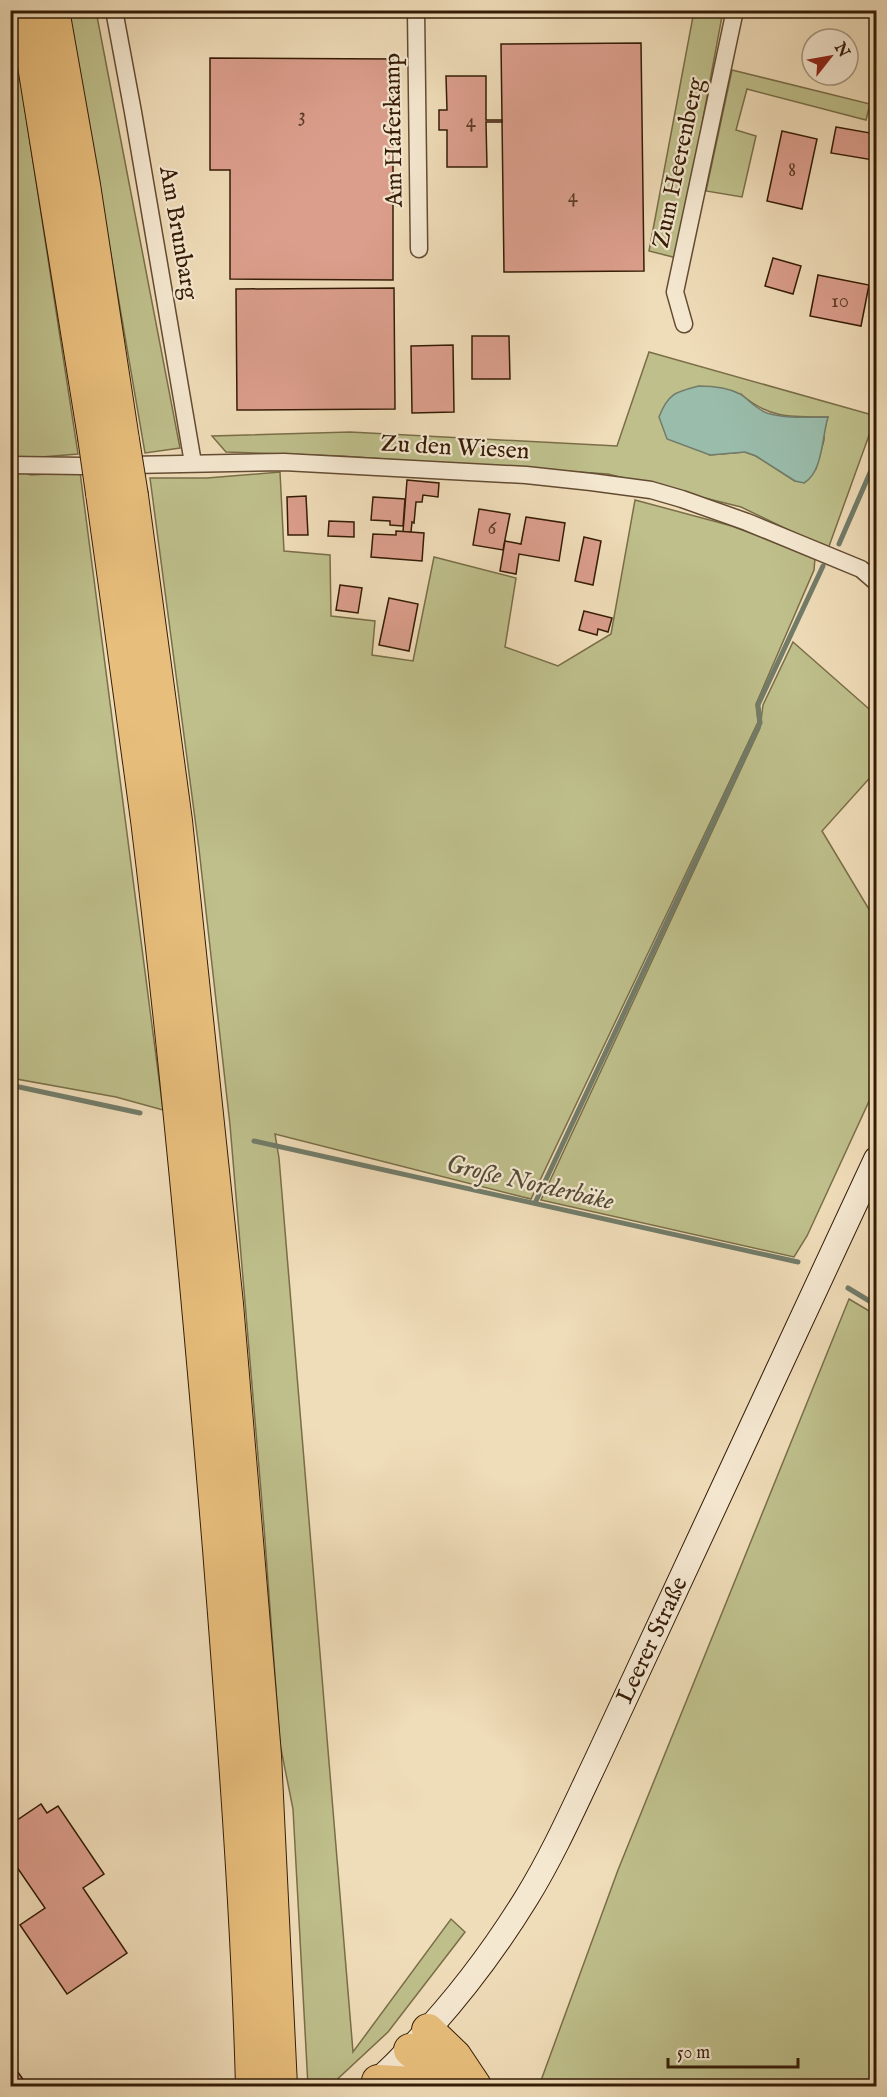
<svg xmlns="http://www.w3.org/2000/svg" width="887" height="2097" font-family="'IM FELL English',serif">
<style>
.green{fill:#bebf8b;stroke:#7a6e48;stroke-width:1.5;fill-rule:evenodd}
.water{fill:#9abcab;stroke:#727c69;stroke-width:1.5}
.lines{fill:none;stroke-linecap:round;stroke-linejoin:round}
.stream{stroke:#727c69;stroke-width:5}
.building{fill:#db9e8c;stroke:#351c06;stroke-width:1.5}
.minor-casing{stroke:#644c32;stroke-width:19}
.secondary-casing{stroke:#351c06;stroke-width:26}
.motorway-casing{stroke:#351c06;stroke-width:34}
.minor{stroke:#f5e8d1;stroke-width:16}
.secondary{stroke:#f5e8d1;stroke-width:24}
.motorway{stroke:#e8be7c;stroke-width:32}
.motorway-bridge-casing{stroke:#351c06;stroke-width:34;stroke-linecap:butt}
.motorway-bridge{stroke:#e8be7c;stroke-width:32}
.labels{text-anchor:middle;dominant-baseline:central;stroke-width:4.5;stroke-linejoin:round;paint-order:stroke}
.number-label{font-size:21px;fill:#5e3c28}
.street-label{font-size:24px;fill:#351c06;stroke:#f5e8d1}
.water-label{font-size:26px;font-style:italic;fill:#534c38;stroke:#f5e8d1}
</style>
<rect width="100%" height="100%" fill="#efdcb8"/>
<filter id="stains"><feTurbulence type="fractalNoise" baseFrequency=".00333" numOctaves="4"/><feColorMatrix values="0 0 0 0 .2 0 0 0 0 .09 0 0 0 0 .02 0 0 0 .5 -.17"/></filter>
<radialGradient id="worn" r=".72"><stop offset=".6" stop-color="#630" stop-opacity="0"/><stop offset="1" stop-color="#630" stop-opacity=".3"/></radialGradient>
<g class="green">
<polygon points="69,11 96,11 180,448 145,453"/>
<polygon points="694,11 723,11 677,258 649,251"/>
<polygon points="10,29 21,83 78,454 29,458 25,473 31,475 80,472 163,1110 116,1097 11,1078"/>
<polygon points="732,70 870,104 866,120 747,89 736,130 756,136 742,197 706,191"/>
<path d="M649 352 876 416 828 549 741 507 608 474 341 456 226 452 212 436 350 432 617 446ZM741 394C769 419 792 417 828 417L824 428V440L816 469 795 481 756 456 745 452 710 455Z"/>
<polygon points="280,472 284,551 330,555 331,616 375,621 372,655 413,661 434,557 516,578 505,647 558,666 611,634 635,500 732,526 815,558 814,570 756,704 758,722 531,1199 275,1134 279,1158 353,2052 451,1919 465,1932 388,2032 330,2086 308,2086 293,1809 280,1744 264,1527 230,1125 199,849 150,478 207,478"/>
<polygon points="793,642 876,715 876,771 822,831 876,921 876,1086 807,1236 794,1257 541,1200 760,728 763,705"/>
<polygon points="849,1299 876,1315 876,2086 539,2086 618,1870"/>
</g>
<path class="water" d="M699 386C713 386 727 387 740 394 749 400 756 409 767 413 786 419 808 417 828 417 822 436 823 472 804 483L795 481 756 456 745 452 710 455 667 439 659 417C668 393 676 392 699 386Z"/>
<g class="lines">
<g class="stream">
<polyline points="839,544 876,459"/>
<polyline points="10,1085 140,1113"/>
<polyline points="254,1141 798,1262"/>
<polyline points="535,1203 760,723 758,705 823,566"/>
<polyline points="848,1288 876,1305"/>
</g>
</g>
<g class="building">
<polygon points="641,43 644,271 504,272 501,44"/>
<polygon points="210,58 393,59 393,280 230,279 230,170 210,170"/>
<polygon points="446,76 486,76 486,120 502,120 502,122 486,122 487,167 447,167 447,130 439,130 439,110 447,110"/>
<polygon points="836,127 876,134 873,160 831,153"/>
<polygon points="782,131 817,139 802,209 767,201"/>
<polygon points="773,258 801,266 793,294 765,286"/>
<polygon points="818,275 869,285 861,326 810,316"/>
<polygon points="394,288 395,409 237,410 236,289"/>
<polygon points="472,336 509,336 510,379 472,379"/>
<polygon points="453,345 454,412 412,413 411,346"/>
<polygon points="407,480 439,483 438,497 423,495 422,502 416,502 414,523 412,522 411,532 403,532"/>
<polygon points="306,496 308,535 288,535 287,497"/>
<polygon points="373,497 405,499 403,526 390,525 390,521 371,520"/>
<polygon points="479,509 510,514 503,550 473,545"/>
<polygon points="526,517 565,523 559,561 519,554 516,574 500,571 505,541 521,544"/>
<polygon points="329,521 354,522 354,537 328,536"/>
<polygon points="396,531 424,533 422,561 371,557 373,534 396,535"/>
<polygon points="584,537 601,541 593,585 575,581"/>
<polygon points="340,585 362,588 358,613 336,610"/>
<polygon points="389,598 418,604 409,651 379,645"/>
<polygon points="584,611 612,618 608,632 598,629 597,635 579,630"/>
<polygon points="41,1804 47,1813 58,1806 104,1874 83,1888 127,1953 67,1994 20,1925 45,1908 10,1857 10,1825"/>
<polygon points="10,2061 27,2085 26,2086 10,2086"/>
</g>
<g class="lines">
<defs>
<g id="minor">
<polyline points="114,10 133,112 193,463"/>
<polyline points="416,10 419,249"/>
<polyline points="684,324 675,292 735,10"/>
<polyline points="10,465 82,466 284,462 526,475 591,482 651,490 682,499 747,522 861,569 876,582"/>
</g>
<g id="secondary">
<path id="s1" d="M372 2086C432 2031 484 1967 527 1897 554 1853 575 1805 597 1759L876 1159"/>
</g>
<g id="motorway">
<polyline points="25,10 94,437"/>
<polyline points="53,10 84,185 123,440"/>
<path d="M102 493C117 602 133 711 147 820 177 1062 199 1306 219 1549 233 1728 247 1907 252 2086"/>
<polyline points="132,496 176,821 227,1304 265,1755 281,2086"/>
<polyline points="428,2030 455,2056 475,2086"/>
<polyline points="410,2050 454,2086"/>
<polyline points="378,2081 450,2085"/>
</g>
</defs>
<use href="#minor" class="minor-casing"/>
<use href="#secondary" class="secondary-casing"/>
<use href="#motorway" class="motorway-casing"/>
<use href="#minor" class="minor"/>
<use href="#secondary" class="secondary"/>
<use href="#motorway" class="motorway"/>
<defs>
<g id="motorway-bridge">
<polyline points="94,437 102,493"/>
<polyline points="123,440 132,496"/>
</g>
</defs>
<use href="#motorway-bridge" class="motorway-bridge-casing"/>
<use href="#motorway-bridge" class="motorway-bridge"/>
</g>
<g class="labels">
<g class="number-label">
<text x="302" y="115">3</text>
<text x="471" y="121">4</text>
<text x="792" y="170">8</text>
<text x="573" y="196">4</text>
<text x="840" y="301">10</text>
<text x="492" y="528">6</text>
</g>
<g class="street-label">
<text transform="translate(394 130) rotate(-91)">Am Haferkamp</text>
<text transform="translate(679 163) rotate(-78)">Zum Heerenberg</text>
<text transform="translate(178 233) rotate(80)">Am Brunbarg</text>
<text transform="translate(455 448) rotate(3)">Zu den Wiesen</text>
<text stroke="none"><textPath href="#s1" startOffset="531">Leerer Straße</textPath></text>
</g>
<g class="water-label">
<text transform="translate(530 1183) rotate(13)">Große Norderbäke</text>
</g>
</g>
<rect width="887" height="2097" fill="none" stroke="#efdcb8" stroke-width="36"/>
<rect x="12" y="12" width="863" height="2073" fill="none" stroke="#351c06" stroke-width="3"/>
<rect x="18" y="18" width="851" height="2061" fill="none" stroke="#351c06" stroke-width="1.5"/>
<g transform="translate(830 57) rotate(59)"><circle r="28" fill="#f5e8d1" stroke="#a89680" stroke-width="1.5"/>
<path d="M0-4.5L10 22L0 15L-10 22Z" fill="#8f2418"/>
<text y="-9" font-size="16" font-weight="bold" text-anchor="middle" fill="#351c06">N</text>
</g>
<path d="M668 2058v9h130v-9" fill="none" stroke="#351c06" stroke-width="3"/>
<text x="677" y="2058" font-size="18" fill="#351c06" stroke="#f5e8d1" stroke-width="4.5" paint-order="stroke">50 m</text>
<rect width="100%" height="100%" filter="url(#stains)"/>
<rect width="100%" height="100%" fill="url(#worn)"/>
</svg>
